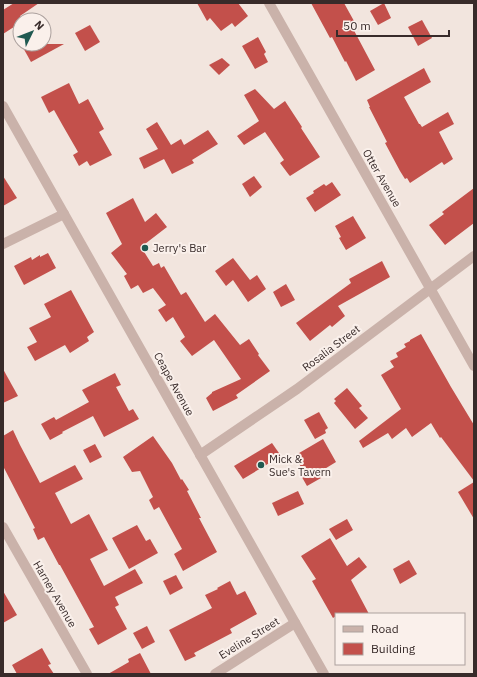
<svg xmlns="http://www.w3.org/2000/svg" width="477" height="677" font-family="'IBM Plex Sans',sans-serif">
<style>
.building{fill:#c3504b}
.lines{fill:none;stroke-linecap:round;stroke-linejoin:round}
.street{stroke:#cab2aa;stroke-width:10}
.poi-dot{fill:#205951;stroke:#faf0eb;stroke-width:1.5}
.labels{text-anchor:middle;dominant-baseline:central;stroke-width:4;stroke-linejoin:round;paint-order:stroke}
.street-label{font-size:11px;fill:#382b2a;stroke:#faf0eb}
.poi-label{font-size:11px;fill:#382b2a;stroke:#faf0eb;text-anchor:start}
</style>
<rect width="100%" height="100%" fill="#f2e5de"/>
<g class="building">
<polygon points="14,3 39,3 20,16 23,20 20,20 20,23 3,34 3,10"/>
<polygon points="197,3 238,3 248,16 235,27 232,23 221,31 210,18 207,21"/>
<polygon points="311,3 344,3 354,21 350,23 375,70 356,81 346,61 345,62 332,37 330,38"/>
<polygon points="384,3 391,18 378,25 370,11"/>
<polygon points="422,20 432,38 418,46 408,27"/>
<polygon points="90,25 100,42 85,51 75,33"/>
<polygon points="258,37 266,52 264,54 268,62 255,69 242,46"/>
<polygon points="21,44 64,44 31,62"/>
<polygon points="222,58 230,65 219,75 209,65"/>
<polygon points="424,68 431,82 404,97 419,124 420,124 422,127 448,112 454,124 439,132 453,159 444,165 442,162 410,183 407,178 405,179 400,171 385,143 387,142 369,107 370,107 367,100"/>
<polygon points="69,83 79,104 88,99 104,129 99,132 112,155 90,166 87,161 79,166 73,155 78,152 63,126 54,110 49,113 41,97"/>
<polygon points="255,89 274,109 285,101 302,127 301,128 320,157 290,176 289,175 280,163 284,160 265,132 244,145 237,136 259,121 244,95"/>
<polygon points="157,122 171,145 181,139 184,145 208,130 218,144 192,160 194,163 172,174 164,159 144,169 139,158 158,149 146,129"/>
<polygon points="3,176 17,198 3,206"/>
<polygon points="254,176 262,187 250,197 242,184"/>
<polygon points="332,182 341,195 315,212 306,198 314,193 313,191 324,184 326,186"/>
<polygon points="474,188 474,223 445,245 429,225 444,214 442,212"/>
<polygon points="133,198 145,222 156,213 167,227 141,247 153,266 159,263 161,268 164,266 181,295 186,292 205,322 215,314 240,345 249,339 259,354 258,355 270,371 236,395 238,398 213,411 206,398 212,393 212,392 241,379 214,340 192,356 180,341 185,337 173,317 166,322 158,310 166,305 153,288 143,293 138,285 131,289 124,276 127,274 111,253 122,244 106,213"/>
<polygon points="353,216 366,238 346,250 339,238 341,237 335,226"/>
<polygon points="48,253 56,268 24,285 14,266 31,257 32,260 40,255 40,257"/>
<polygon points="233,258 250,280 257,275 266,289 248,302 233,280 226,286 215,271"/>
<polygon points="382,261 390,277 338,306 345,316 332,327 330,325 310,341 296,323 351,283 349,279"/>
<polygon points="286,284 295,300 281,307 273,292"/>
<polygon points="71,290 94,332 87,337 89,341 70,353 65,345 35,361 27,347 37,342 29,328 51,317 44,304"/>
<polygon points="421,334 451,387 474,425 474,481 441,437 440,438 431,423 412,437 406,428 392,439 388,433 363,448 359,441 401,409 381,375 394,367 390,361 398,357 396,353 406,347 404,344 410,341 410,340"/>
<polygon points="3,369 18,396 3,403"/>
<polygon points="115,373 121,385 116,387 129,411 133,409 139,419 104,437 93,416 62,432 63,433 50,440 41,424 54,417 56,420 89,402 82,390"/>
<polygon points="347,388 362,406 359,408 368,418 355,429 334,403 336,401 334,399"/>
<polygon points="319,412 328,428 325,430 326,433 315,439 304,420"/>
<polygon points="13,430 20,445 40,483 75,465 83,479 55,493 71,524 89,514 108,550 90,559 104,586 135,569 143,583 115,597 119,605 115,607 127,629 98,645 89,629 94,627 60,565 59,565 44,537 38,540 33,529 35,528 3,466 3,436"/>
<polygon points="153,436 172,463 181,480 182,479 189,490 187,491 201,518 199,518 217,552 183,571 174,554 182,549 159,507 154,510 149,500 153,497 140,471 132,472 123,457"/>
<polygon points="323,439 336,462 318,473 321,478 307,486 299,472 303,470 294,456"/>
<polygon points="272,443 281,456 243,479 234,466"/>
<polygon points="95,444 102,457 90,463 83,450"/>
<polygon points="474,482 474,519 458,492"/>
<polygon points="298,491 304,504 278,516 272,503"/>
<polygon points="347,519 353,530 336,540 329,529"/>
<polygon points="137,525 146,541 150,539 158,553 129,569 112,538"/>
<polygon points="330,538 347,566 359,557 367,567 351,580 369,614 336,614 336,616 333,618 312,581 316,579 301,556"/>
<polygon points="409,560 417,574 400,584 393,569"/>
<polygon points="176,575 183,588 170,595 163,581"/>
<polygon points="230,581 237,595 245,591 257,614 230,629 232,633 194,653 196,656 185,661 169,630 212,608 205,595 218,589 217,588"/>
<polygon points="3,591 17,615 3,623"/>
<polygon points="147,626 155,642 142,649 133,633"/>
<polygon points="42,648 51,664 48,665 54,674 17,674 12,665"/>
<polygon points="140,653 151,674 108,674 129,662 128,659"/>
</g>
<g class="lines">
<g class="street">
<polyline points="269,3 474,366"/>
<polyline points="3,106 324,674"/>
<polyline points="3,244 64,214"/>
<polyline points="200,455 297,389 474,256"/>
<polyline points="3,527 87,674"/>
<polyline points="215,674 295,623"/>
</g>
</g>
<g class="poi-dot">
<circle cx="145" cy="248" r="4"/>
<circle cx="261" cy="465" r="4"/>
</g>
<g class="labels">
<g class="street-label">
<text transform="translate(382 178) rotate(60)">Otter Avenue</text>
<text transform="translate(331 348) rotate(-37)">Rosalia Street</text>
<text transform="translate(174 384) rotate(61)">Ceape Avenue</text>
<text transform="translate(55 594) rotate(60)">Harney Avenue</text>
<text transform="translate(249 638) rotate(-32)">Eveline Street</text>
</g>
<g class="poi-label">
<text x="153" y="248">Jerry's Bar</text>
<text x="269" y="459">Mick &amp;<tspan x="269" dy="13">Sue's Tavern</tspan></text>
</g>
</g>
<rect width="477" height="677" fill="none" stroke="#382b2a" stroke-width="8"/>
<rect x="335" y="613" width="130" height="52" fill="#faf0eb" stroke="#aca19e"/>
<rect x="343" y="626" width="20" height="6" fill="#cab2aa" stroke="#aca19e"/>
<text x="371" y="633" font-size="12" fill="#382b2a">Road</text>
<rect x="343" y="643" width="20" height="12" fill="#c3504b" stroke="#aca19e"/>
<text x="371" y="653" font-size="12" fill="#382b2a">Building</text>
<g transform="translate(32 32) rotate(47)"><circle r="19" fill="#faf0eb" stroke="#aca19e"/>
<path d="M0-3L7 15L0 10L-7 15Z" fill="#205951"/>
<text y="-6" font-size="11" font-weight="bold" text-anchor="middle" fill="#382b2a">N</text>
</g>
<path d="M337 30v6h112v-6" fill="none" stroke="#382b2a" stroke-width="2"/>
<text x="343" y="30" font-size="12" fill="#382b2a" stroke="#faf0eb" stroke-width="3" paint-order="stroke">50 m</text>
</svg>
